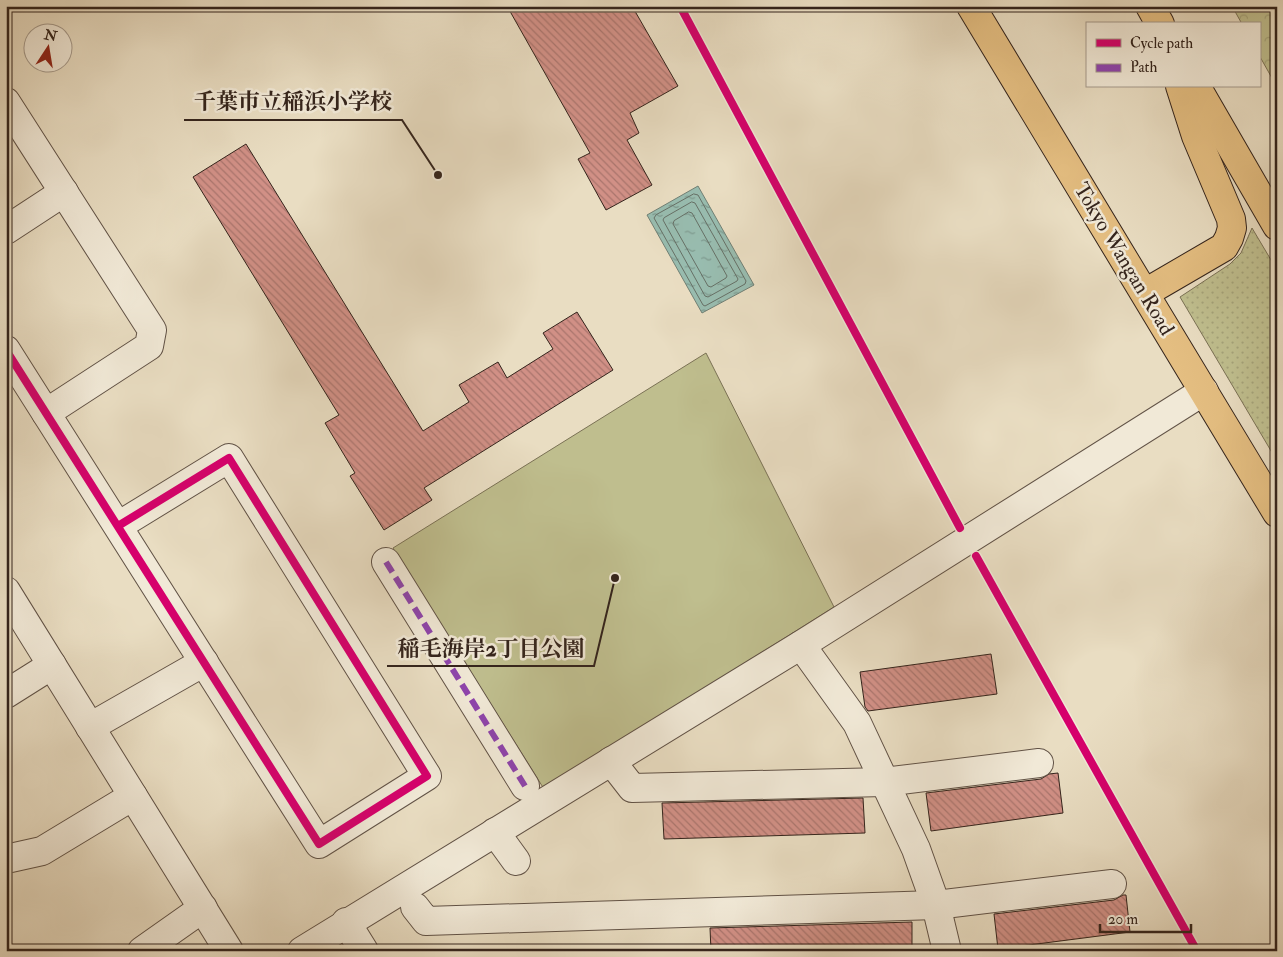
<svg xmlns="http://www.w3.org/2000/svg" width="1283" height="957" font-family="'IM FELL Double Pica','Noto Serif JP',serif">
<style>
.grass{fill:url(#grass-dots);stroke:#7a7155}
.forest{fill:url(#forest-crowns);stroke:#7a7155}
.park{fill:#bfbe8e;stroke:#7a7155}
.water{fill:url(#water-ripples);stroke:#707f74}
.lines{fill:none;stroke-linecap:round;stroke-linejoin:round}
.shore{stroke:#667066;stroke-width:1}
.building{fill:url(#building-back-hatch);stroke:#34241c}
.minor-casing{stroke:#615246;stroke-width:30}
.highway-casing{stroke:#34241c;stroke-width:30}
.minor{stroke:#f1e9d7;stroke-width:28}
.highway{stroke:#e4be81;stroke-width:28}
.quiet{stroke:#8e44ad;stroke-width:6;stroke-dasharray:12 6;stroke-linecap:butt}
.cycleway-casing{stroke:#f1e9d7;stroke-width:11}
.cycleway{stroke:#d6006c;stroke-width:8}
.labels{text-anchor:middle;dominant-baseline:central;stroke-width:5;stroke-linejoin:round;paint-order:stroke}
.street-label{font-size:21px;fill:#34241c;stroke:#f1e9d7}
.leader{fill:none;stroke:#34241c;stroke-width:2}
.callout-dot{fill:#34241c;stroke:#f1e9d7;stroke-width:2}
.callout-label{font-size:22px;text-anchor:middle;font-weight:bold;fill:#34241c;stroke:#f1e9d7;stroke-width:5;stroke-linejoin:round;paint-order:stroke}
</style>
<defs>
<pattern id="grass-dots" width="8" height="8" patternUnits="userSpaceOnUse" patternTransform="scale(1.25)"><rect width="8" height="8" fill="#bfbe8e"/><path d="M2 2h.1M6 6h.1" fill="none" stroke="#a5a37a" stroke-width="1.8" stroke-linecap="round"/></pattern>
<pattern id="forest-crowns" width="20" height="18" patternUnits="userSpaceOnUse" patternTransform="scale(1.25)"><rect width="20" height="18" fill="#bfbe8e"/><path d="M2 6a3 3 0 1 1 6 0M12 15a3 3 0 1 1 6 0" fill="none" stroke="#a5a37a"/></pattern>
<pattern id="water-ripples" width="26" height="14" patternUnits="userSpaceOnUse" patternTransform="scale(1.25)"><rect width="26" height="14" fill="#98bcaf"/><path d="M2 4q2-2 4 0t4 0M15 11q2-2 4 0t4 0" fill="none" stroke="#7d998e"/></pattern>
<pattern id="building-back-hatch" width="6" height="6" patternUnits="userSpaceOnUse" patternTransform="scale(1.25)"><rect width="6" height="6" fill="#d19086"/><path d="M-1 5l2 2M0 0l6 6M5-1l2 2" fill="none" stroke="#aa756d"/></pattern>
</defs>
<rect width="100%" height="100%" fill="#e9ddc2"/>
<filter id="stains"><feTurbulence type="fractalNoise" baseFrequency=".004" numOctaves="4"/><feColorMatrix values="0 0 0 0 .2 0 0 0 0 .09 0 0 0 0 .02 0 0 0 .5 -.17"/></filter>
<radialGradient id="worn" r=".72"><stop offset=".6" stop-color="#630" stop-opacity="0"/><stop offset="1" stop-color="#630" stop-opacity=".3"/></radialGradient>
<polygon class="grass" points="1252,228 1277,270 1277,461 1180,297 1230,264 1241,253"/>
<polygon class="forest" points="1232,6 1277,6 1277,87 1259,55 1259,24 1242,24"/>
<polygon class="park" points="706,353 834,607 544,789 393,548"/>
<polygon class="water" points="698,186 754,285 702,313 647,215"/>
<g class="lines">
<g class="shore">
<polygon points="694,194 698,195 746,281 745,284 705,306 703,305 654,218 656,215"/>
<polygon points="692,202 695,203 738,279 737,281 708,297 705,296 663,220 664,218"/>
<polygon points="689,212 692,213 727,276 726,278 711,287 708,286 673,224 674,221"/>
</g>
</g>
<g class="building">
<polygon points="507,6 632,6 678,86 630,113 639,133 627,140 652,185 606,210 578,159 590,153"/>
<polygon points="246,144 423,431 469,402 459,385 498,362 507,378 553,349 543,333 577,312 613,370 424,488 432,500 384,530 350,476 355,473 325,423 339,415 193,177"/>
<polygon points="991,654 997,694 868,711 865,707 860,672"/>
<polygon points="1058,773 1063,813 931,831 926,793 1041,779 1049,774"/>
<polygon points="863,798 865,833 664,839 662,803"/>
<polygon points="1123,895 1126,895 1130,932 998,949 994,914 1114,900"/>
<polygon points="912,922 912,951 711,951 710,928"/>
</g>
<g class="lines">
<defs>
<g id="minor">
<polyline points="6,102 152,330 149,346 46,413"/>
<polyline points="6,230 64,192"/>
<polyline points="6,350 319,844 427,776 229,458 118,526"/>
<polyline points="386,562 525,786"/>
<polyline points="6,591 229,951"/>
<polyline points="801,645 857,723 916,849 936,905 947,951"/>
<polyline points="6,694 52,665"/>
<polyline points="90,727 204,662"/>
<polyline points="611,761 632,788 884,782 1039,763"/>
<polyline points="495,832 516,861"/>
<polyline points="6,859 42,851 133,796"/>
<polyline points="415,907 426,921 936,905 1112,884"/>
<polyline points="346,922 364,951"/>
<polyline points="142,951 203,908"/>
<polyline points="302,951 801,645 1204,391"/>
</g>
<g id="highway">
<polyline points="971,6 1277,513"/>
<polyline points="1150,6 1160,24"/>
<polyline points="1196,86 1277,226"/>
<polyline points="1145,293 1224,247 1229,238 1232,228 1231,219 1196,136 1180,86"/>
</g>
</defs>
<use href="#minor" class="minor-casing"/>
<use href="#highway" class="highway-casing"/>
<use href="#minor" class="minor"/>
<use href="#highway" class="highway"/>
<polyline class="quiet" points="386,562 525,786"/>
<defs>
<g id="cycleway">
<polyline points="680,6 960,528"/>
<polyline points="6,350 319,844 427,776 229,458 118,526"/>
<polyline points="976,556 1197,951"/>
</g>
</defs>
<use href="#cycleway" class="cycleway-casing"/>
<use href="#cycleway" class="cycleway"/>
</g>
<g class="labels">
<g class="street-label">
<text transform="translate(1124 259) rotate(59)">Tokyo Wangan Road</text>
</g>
</g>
<path class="leader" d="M438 175L402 120H184M615 578L594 666H387"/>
<g class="callout-dot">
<circle cx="438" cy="175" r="5"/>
<circle cx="615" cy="578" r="5"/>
</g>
<g class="callout-label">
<text x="293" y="109">千葉市立稲浜小学校</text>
<text x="491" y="656">稲毛海岸2丁目公園</text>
</g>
<rect width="1283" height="957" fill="none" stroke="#e9ddc2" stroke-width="25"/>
<rect x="8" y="8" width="1268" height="942" fill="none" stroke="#34241c" stroke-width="2.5"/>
<rect x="12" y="12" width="1258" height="932" fill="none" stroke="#34241c"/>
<rect x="1086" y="22" width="175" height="65" fill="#f1e9d7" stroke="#a59a8c"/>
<rect x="1096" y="39" width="25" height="8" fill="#d6006c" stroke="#a59a8c"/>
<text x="1130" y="48" font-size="15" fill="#34241c">Cycle path</text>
<rect x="1096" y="64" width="25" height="8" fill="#8e44ad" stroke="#a59a8c"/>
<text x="1130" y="72" font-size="15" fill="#34241c">Path</text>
<g transform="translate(48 48) rotate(12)"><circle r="24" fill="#f1e9d7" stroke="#a59a8c"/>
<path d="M0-4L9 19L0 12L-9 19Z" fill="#8f2418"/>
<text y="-8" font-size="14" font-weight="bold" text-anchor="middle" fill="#34241c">N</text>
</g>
<path d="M1100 924v8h91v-8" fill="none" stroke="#34241c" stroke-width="2.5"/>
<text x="1108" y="924" font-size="15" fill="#34241c" stroke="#f1e9d7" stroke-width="4" paint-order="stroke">20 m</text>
<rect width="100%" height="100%" filter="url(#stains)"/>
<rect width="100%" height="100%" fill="url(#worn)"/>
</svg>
